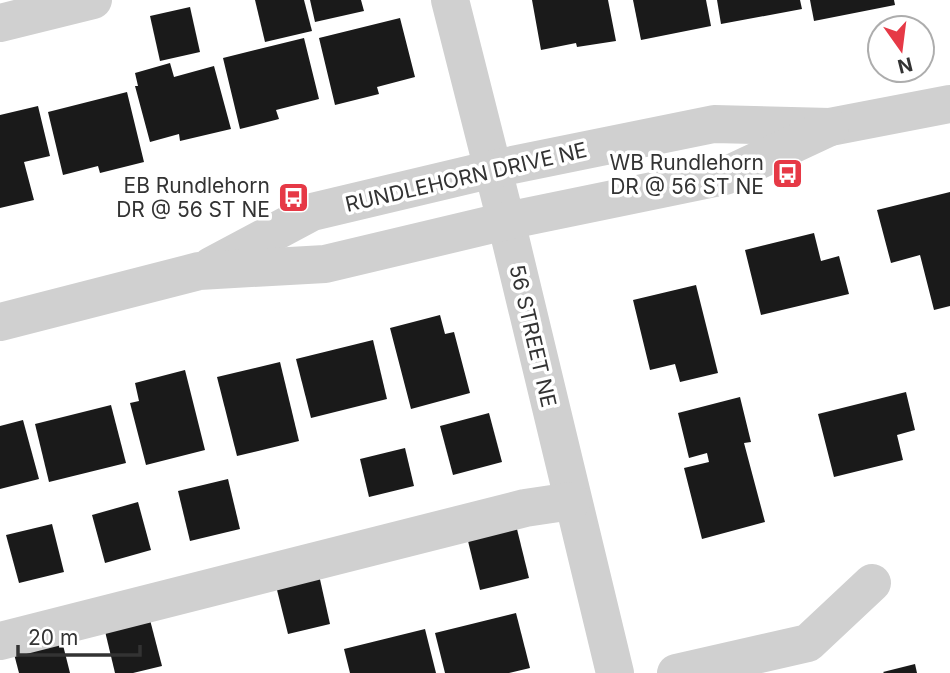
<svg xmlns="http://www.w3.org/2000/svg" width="950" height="673" font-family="Inter,sans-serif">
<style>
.building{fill:#1a1a1a}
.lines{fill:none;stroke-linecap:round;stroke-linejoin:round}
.minor{stroke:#d0d0d0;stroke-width:38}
.labels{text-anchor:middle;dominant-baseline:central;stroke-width:7;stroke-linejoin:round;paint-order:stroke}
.poi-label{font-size:21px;fill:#333;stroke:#fff;text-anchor:end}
.street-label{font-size:21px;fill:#333;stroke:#fff}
</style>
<rect width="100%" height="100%" fill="#fff"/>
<g class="building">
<polygon points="255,0 304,0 312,31 265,42"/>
<polygon points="310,0 361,0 364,11 315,22"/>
<polygon points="532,0 608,0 616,41 577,47 576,43 541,50"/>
<polygon points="633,0 706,0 711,26 641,40"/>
<polygon points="717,0 800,0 802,9 721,24"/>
<polygon points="810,0 894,0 895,5 814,21"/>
<polygon points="190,7 200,52 160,61 150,16"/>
<polygon points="400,18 415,77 377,87 379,94 335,105 319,38"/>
<polygon points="304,38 319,99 276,110 279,119 240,129 223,58"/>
<polygon points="170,63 174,77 214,66 231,129 180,141 179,134 150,142 135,86 138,86 135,73"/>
<polygon points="127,92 144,162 100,173 98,166 63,175 48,112"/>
<polygon points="38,106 50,156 24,162 34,200 0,208 0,115"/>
<polygon points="950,192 950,306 934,310 920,255 891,263 877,210"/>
<polygon points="814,233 821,261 839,256 849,294 761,315 745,250"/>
<polygon points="696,285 718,373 680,382 675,364 650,370 633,300"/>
<polygon points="440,315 445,334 454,332 470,393 411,409 390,328"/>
<polygon points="373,340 387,399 311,418 296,359"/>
<polygon points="280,362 299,441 237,456 217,377"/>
<polygon points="185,370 205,450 146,465 130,403 139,401 135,383"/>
<polygon points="906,392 915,430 897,435 903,460 834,477 818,414"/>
<polygon points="740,397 751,442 744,443 765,522 702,539 684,468 709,462 707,453 689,458 678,413"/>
<polygon points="111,405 126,463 49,482 35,424"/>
<polygon points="489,413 502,462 453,475 440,426"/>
<polygon points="23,420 39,479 0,489 0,426"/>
<polygon points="405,448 414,486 369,497 360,459"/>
<polygon points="228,479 240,529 190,541 178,491"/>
<polygon points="138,502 151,550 105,563 92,515"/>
<polygon points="52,524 64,572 19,583 6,535"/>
<polygon points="516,525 529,578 480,590 467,537"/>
<polygon points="319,575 330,624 288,634 276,586"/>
<polygon points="516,613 530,668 509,673 445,673 435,633"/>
<polygon points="149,616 162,666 133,673 115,673 104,627"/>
<polygon points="425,629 436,673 350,673 344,649"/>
<polygon points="61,637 70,673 19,673 13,650"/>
<polygon points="915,664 917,673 884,673 883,672"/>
</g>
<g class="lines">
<g class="minor">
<polyline points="450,0 506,221 615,673"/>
<polyline points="0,23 93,0"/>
<polyline points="211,266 312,212 493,169 714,124 830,127 950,104"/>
<polyline points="0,322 199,271 325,264 506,221 725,176 830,127"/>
<polyline points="0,641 525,508 572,501"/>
<polyline points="676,673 808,643 872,583"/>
</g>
</g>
<defs>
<symbol id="bus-square" viewBox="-11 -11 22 22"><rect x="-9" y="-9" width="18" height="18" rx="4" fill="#e63946" stroke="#fff"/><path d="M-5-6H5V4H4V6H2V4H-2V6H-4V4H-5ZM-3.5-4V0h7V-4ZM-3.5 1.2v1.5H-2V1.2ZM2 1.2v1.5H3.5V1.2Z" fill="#fff"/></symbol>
</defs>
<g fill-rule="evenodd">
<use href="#bus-square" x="770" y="156" width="35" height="35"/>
<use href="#bus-square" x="276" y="180" width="35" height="35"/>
</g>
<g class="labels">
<g class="poi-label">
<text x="764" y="162">WB Rundlehorn<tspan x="764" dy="24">DR @ 56 ST NE</tspan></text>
<text x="270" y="185">EB Rundlehorn<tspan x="270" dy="24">DR @ 56 ST NE</tspan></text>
</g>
<g class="street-label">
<text transform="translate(466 177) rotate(-13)">RUNDLEHORN DRIVE NE</text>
<text transform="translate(533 336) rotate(77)">56 STREET NE</text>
</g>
</g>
<g transform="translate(901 49) rotate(166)"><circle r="33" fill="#ffffff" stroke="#adadad" stroke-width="2"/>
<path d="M0-5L12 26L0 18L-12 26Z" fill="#e63946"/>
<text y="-10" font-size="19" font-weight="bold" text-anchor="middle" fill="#333333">N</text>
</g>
<path d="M18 645v10h122v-10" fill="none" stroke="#333333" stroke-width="3.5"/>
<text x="28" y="645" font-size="21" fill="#333333" stroke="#ffffff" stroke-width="5" paint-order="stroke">20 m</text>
</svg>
